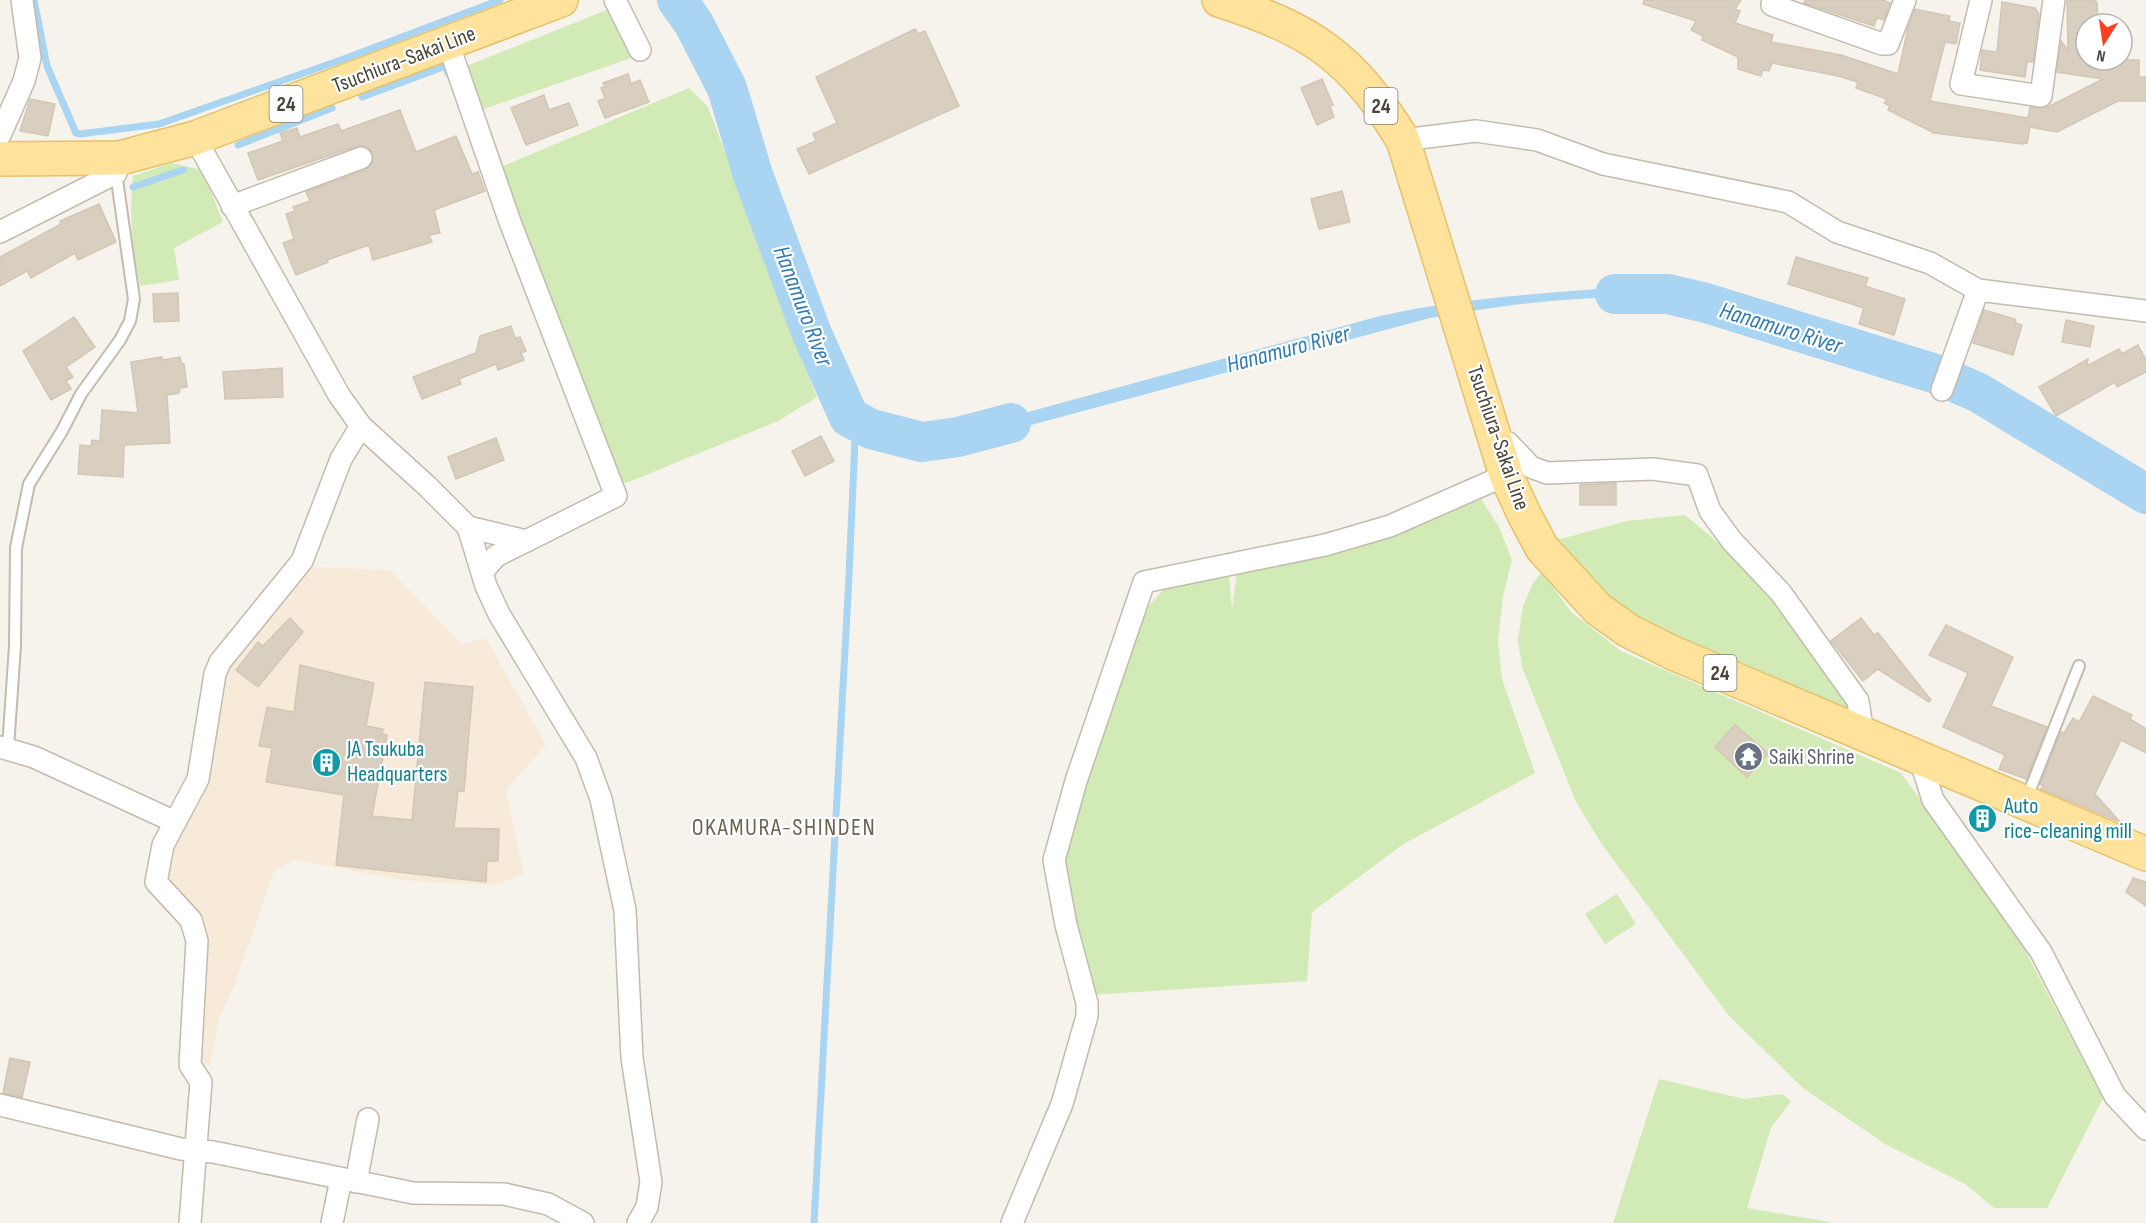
<svg xmlns="http://www.w3.org/2000/svg" width="2146" height="1223" font-family="'Sofia Sans Condensed',sans-serif">
<style>
.commercial{fill:#f7ead8}
.green{fill:#d2eab5}
.water{fill:#a9d4f2}
.lines{fill:none;stroke-linecap:round;stroke-linejoin:round}
.stream{stroke:#a9d4f2;stroke-width:7}
.river{stroke:#a9d4f2;stroke-width:40}
.building{fill:#d8cfc1;stroke:#d3c7b4;stroke-width:1.5}
.service-casing{stroke:#c2bbae;stroke-width:14}
.minor-casing{stroke:#c2bbae;stroke-width:24}
.primary-casing{stroke:#e6c16a;stroke-width:36}
.service{stroke:#fff;stroke-width:10}
.minor{stroke:#fff;stroke-width:21}
.primary{stroke:#ffe39c;stroke-width:33}
.labels{text-anchor:middle;dominant-baseline:central;stroke-width:4.5;stroke-linejoin:round;paint-order:stroke}
.shield{fill:#fff;stroke:#817c74;stroke-width:1.5}
.shield-label{font-size:21px;font-weight:bold;fill:#4b4439}
.street-label{font-size:22px;fill:#4b4439;stroke:#fff}
.culture-label{font-size:22px;fill:#0d838f;stroke:#fff;text-anchor:start}
.worship-label{font-size:22px;fill:#5b616d;stroke:#fff;text-anchor:start}
.water-label{font-size:24px;font-style:italic;fill:#2e7ab2;stroke:#fff}
.neighbourhood-label{font-size:24px;letter-spacing:1.5px;fill:#6e6250;stroke:#fff}
</style>
<rect width="100%" height="100%" fill="#f6f3ec"/>
<polygon class="commercial" points="314,567 390,570 462,644 486,638 546,745 506,790 524,875 494,885 409,881 295,860 274,871 235,983 219,1020 210,1065 196,1063 204,931 165,879 171,846 206,782 230,666"/>
<g class="green">
<polygon points="609,9 627,41 631,58 484,109 464,67"/>
<path d="M689 88 708 107C745 204 777 302 817 397L778 421 626 483 619 480 617 475 501 167Z"/>
<path d="M172 163 202 170 223 222 174 248 179 280 140 286C132 249 129 213 133 176Z"/>
<polygon points="1481,499 1499,527 1512,560 1503,596 1498,641 1502,679 1535,773 1402,845 1312,912 1307,981 1090,995 1063,870 1066,843 1141,614 1167,586 1229,576 1232,610 1237,571"/>
<polygon points="1685,515 1745,565 1778,601 1852,704 1850,712 1700,653 1602,597 1553,541 1627,521"/>
<polygon points="1542,572 1571,612 1621,651 1901,773 2014,930 2103,1098 2047,1208 1994,1208 1965,1184 1885,1144 1803,1088 1729,1016 1601,843 1576,802 1522,667 1518,640 1523,606 1533,583"/>
<polygon points="1617,894 1636,924 1605,944 1585,914"/>
<polygon points="1659,1079 1744,1099 1782,1094 1791,1101 1771,1128 1747,1208 1835,1223 1613,1223"/>
</g>
<g class="water">
<path d="M669 0H686C711 36 730 73 745 114L729 120 708 65Z"/>
<path d="M1626 287H1669L1670 300C1598 292 1501 305 1430 318L960 444 958 431 1380 316C1461 298 1544 293 1626 287Z"/>
</g>
<g class="lines">
<g class="stream">
<polyline points="34,0 47,66 76,133 80,134 159,124 341,60 500,0"/>
<polyline points="362,97 446,66 448,73"/>
<polyline points="238,145 332,108"/>
<polyline points="133,187 183,170"/>
<polyline points="814,1223 849,576 855,439 849,417"/>
</g>
<g class="river">
<polyline points="677,0 694,24 727,88 753,175 812,334 849,417 871,429 922,442 958,437 1011,423"/>
<polyline points="1615,294 1668,294 1706,303 1936,374 1979,393 2146,494"/>
</g>
</g>
<g class="building">
<polygon points="1644,0 1741,0 1735,9 1740,11 1735,23 1773,35 1771,42 1841,55 1898,74 1908,28 1915,9 1950,16 1949,21 1960,23 1956,44 1945,42 1930,101 2028,118 2030,107 2046,108 2103,79 2057,72 2061,41 2068,50 2067,0 2094,0 2097,2 2098,24 2086,24 2086,60 2139,60 2139,77 2146,77 2146,101 2118,101 2057,132 2030,127 2027,143 2022,144 1934,133 1888,110 1890,106 1884,103 1887,99 1856,88 1858,82 1838,76 1772,63 1769,71 1763,70 1761,76 1738,69 1738,57 1702,40 1703,36 1691,30 1696,21 1643,4"/>
<polygon points="1805,0 1883,0 1890,3 1884,20 1877,18 1874,26 1804,3"/>
<polygon points="2002,2 2035,8 2039,14 2033,62 2027,62 2025,77 1980,70 1982,50 1997,52"/>
<polygon points="915,29 918,34 925,31 959,106 809,174 797,149 816,141 813,134 837,123 816,77"/>
<polygon points="628,74 631,84 640,80 649,102 605,118 598,101 605,98 601,88 605,87 603,83"/>
<polygon points="1322,79 1333,105 1330,106 1334,117 1317,125 1301,88"/>
<polygon points="544,95 549,110 569,103 578,125 526,145 511,108"/>
<polygon points="30,99 55,104 48,136 20,131"/>
<polygon points="400,110 416,152 456,136 472,174 478,172 485,191 434,210 440,233 429,235 432,242 373,260 369,245 327,260 328,262 296,275 283,243 294,239 286,214 295,211 293,207 310,201 306,192 366,170 373,161 373,153 364,146 357,146 258,180 248,153 283,141 280,133 297,128 300,137 338,124 341,131"/>
<polygon points="1342,191 1350,222 1319,229 1311,199"/>
<polygon points="99,204 116,242 78,260 75,253 31,278 27,271 0,286 0,257 61,224 60,221"/>
<polygon points="1796,257 1868,278 1865,286 1905,299 1894,335 1859,324 1864,308 1788,284"/>
<polygon points="178,293 179,321 154,322 153,294"/>
<polygon points="1984,310 2015,319 2016,323 2022,325 2013,355 1973,343"/>
<polygon points="74,317 95,347 66,367 73,377 66,381 71,389 51,400 23,351"/>
<polygon points="2066,320 2094,326 2090,347 2062,342"/>
<polygon points="511,326 515,338 520,337 526,351 521,353 524,360 498,370 496,364 459,379 461,384 422,399 413,377 476,353 480,336"/>
<polygon points="2138,345 2146,360 2146,372 2117,387 2115,382 2056,416 2039,387 2088,359 2087,366 2119,349 2122,354"/>
<polygon points="162,357 162,360 180,357 181,363 184,364 187,387 180,388 179,393 167,395 170,443 124,445 123,477 78,474 80,445 91,446 92,440 100,441 102,410 138,413 131,362"/>
<polygon points="282,368 283,397 225,399 223,372"/>
<polygon points="821,436 834,461 805,476 792,451"/>
<polygon points="496,438 504,460 456,479 448,457"/>
<polygon points="1616,483 1616,505 1580,505 1580,485"/>
<polygon points="290,618 303,632 258,687 236,670 258,642 263,646"/>
<polygon points="1861,618 1874,635 1878,633 1931,700 1929,702 1878,669 1863,681 1831,641"/>
<polygon points="1946,625 2013,657 1991,706 2047,727 2026,779 1999,769 2005,755 1943,727 1968,673 1929,655"/>
<polygon points="300,665 374,683 366,726 383,729 382,734 387,735 372,816 412,820 425,682 473,687 464,791 458,791 454,828 499,829 498,861 487,861 486,882 336,865 344,795 266,782 272,748 259,746 267,707 294,712"/>
<polygon points="2093,696 2132,715 2130,719 2146,729 2146,753 2121,740 2095,794 2120,822 2041,789 2043,785 2040,784 2061,732 2064,733 2073,718 2079,722"/>
<polygon points="1735,725 1768,753 1747,777 1715,747"/>
<polygon points="2133,878 2146,882 2146,906 2126,892"/>
<polygon points="10,1058 30,1062 22,1097 3,1093"/>
</g>
<g class="lines">
<defs>
<g id="service">
<polyline points="8,748 15,646 16,548 29,484 62,431 81,394 120,340 130,321 134,299 116,173"/>
<polyline points="2026,800 2079,666"/>
</g>
<g id="minor">
<polyline points="615,0 640,50"/>
<polyline points="1773,0 1772,5 1882,44 1888,44 1905,0"/>
<polyline points="1981,0 1961,84 2041,96 2054,0"/>
<polyline points="448,43 510,222 616,496 526,541 468,527"/>
<polyline points="0,135 24,81 30,58 22,0"/>
<polyline points="195,138 339,395 361,426 427,486 468,527 486,586 499,614 586,758 601,799 625,910 632,1058 651,1182 647,1207 638,1223"/>
<polyline points="1403,140 1476,131 1537,140 1603,164 1788,202 1837,232 1930,263 1978,290 2146,311"/>
<polyline points="232,206 361,158"/>
<polyline points="0,232 116,173 120,158"/>
<polyline points="1942,390 1978,290"/>
<polyline points="1498,447 1508,443 1531,467 1547,473 1653,469 1697,475 1710,511 1732,541 1781,593 1858,701 1863,734"/>
<polyline points="482,572 496,556 526,541"/>
<polyline points="0,747 34,757 173,821"/>
<polyline points="1920,759 1933,800 2041,952 2115,1096 2146,1129"/>
<polyline points="0,1105 181,1149 213,1152 413,1193 504,1194 548,1204 583,1223"/>
<polyline points="356,1182 368,1119"/>
<polyline points="190,1223 201,1082 190,1065 197,941 191,920 156,882 163,845 198,779 215,674 220,662 302,561 341,459 361,426"/>
<polyline points="332,1223 341,1179"/>
<polyline points="1012,1223 1062,1104 1087,1016 1087,1003 1066,925 1054,860 1076,781 1144,582 1325,545 1390,526 1506,475"/>
</g>
<g id="primary">
<path d="M1219 0C1312 30 1351 56 1403 140L1506 475 1524 514 1542 548 1598 609 1629 631 1673 653 2146 854"/>
<polyline points="0,159 120,158 195,138 561,0"/>
</g>
</defs>
<use href="#service" class="service-casing"/>
<use href="#minor" class="minor-casing"/>
<use href="#primary" class="primary-casing"/>
<use href="#service" class="service"/>
<use href="#minor" class="minor"/>
<use href="#primary" class="primary"/>
</g>
<defs>
<symbol id="temple-disc" viewBox="-11 -11 22 22"><circle r="9.5" fill="#6b7280" stroke="#fff"/><path d="M0-6L5-2H3V0L6.5 2.5H4V6H1.5V3h-3V6H-4V2.5H-6.5L-3 0V-2H-5Z" fill="#fff"/></symbol>
<symbol id="building-disc" viewBox="-11 -11 22 22"><circle r="9.5" fill="#0f9aa8" stroke="#fff"/><path d="M-4-6H4V6H1V3H-1V6H-4ZM-2.5-4.3h1.7v1.8h-1.7ZM.8-4.3h1.7v1.8H.8ZM-2.5-1h1.7V.8h-1.7ZM.8-1h1.7V.8H.8Z" fill="#fff"/></symbol>
</defs>
<g fill-rule="evenodd">
<use href="#temple-disc" x="1732" y="740" width="33" height="33"/>
<use href="#building-disc" x="310" y="746" width="33" height="33"/>
<use href="#building-disc" x="1966" y="802" width="33" height="33"/>
</g>
<g class="labels">
<g class="shield">
<rect x="269.5" y="86" width="33" height="36" rx="4.5"/>
<rect x="1364.5" y="88" width="33" height="36" rx="4.5"/>
<rect x="1703.5" y="655" width="33" height="36" rx="4.5"/>
</g>
<g class="shield-label">
<text x="286" y="104">24</text>
<text x="1381" y="106">24</text>
<text x="1720" y="673">24</text>
</g>
<g class="street-label">
<text transform="translate(404 60) rotate(-21)">Tsuchiura-Sakai Line</text>
<text transform="translate(1498 438) rotate(71)">Tsuchiura-Sakai Line</text>
</g>
<g class="culture-label">
<text x="347" y="749">JA Tsukuba<tspan x="347" dy="25">Headquarters</tspan></text>
<text x="2004" y="806">Auto<tspan x="2004" dy="25">rice-cleaning mill</tspan></text>
</g>
<g class="worship-label">
<text x="1769" y="757">Saiki Shrine</text>
</g>
<g class="water-label">
<text transform="translate(803 306) rotate(69)">Hanamuro River</text>
<text transform="translate(1781 328) rotate(17)">Hanamuro River</text>
<text transform="translate(1288 349) rotate(-15)">Hanamuro River</text>
</g>
<g class="neighbourhood-label">
<text x="784" y="827">OKAMURA-SHINDEN</text>
</g>
</g>
<g transform="translate(2104 42) rotate(192)"><circle r="28" fill="#ffffff" stroke="#b7b4b0" stroke-width="1.5"/>
<path d="M0-4.5L10 22L0 15L-10 22Z" fill="#fc3f1d"/>
<text y="-9" font-size="16" font-weight="bold" text-anchor="middle" fill="#4b4439">N</text>
</g>
</svg>
